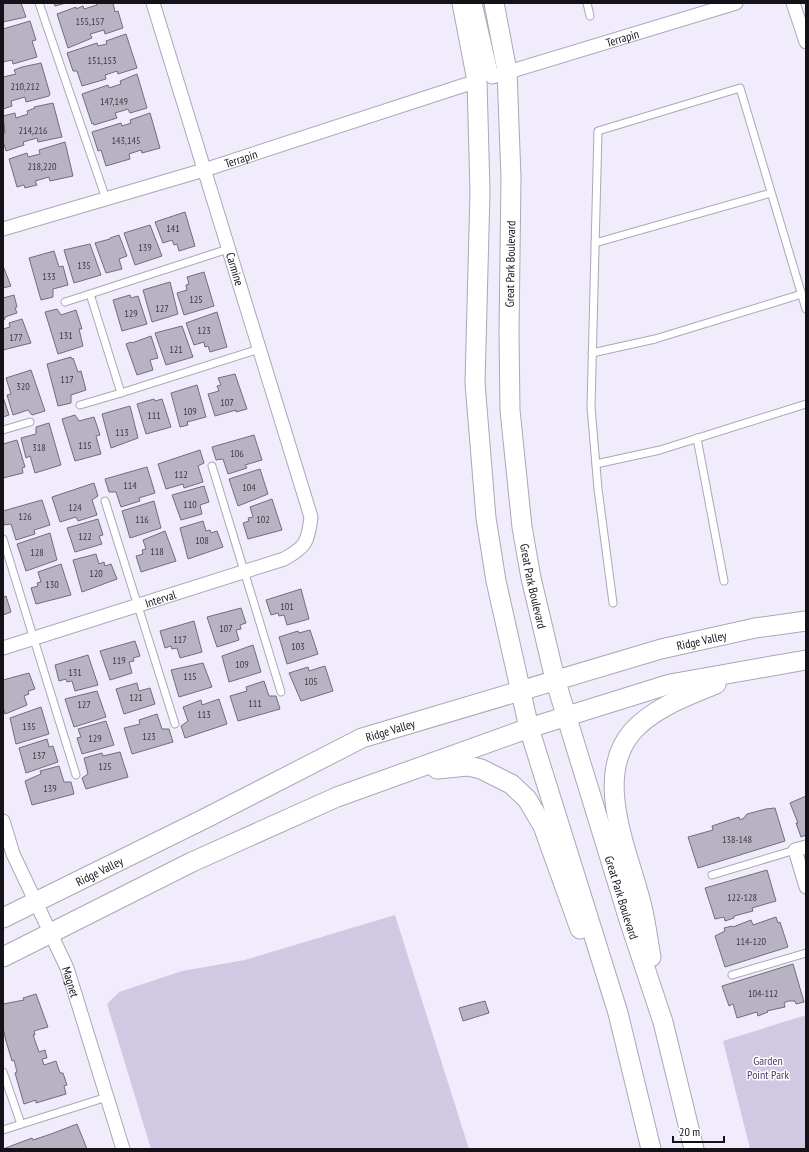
<svg xmlns="http://www.w3.org/2000/svg" width="809" height="1152" font-family="'PT Sans Narrow',sans-serif">
<style>
.green{fill:#d1c9e4}
.building{fill:#b8b3c2;stroke:#716d7b}
.lines{fill:none;stroke-linecap:round;stroke-linejoin:round}
.lane-casing{stroke:#aca7b6;stroke-width:9}
.street-casing{stroke:#aca7b6;stroke-width:15}
.secondary-casing{stroke:#aca7b6;stroke-width:21}
.lane{stroke:#fff;stroke-width:7}
.street{stroke:#fff;stroke-width:13}
.secondary{stroke:#fff;stroke-width:19}
.labels{text-anchor:middle;dominant-baseline:central;stroke-width:3;stroke-linejoin:round;paint-order:stroke}
.number-label{font-size:10px;fill:#3d3a42}
.street-label{font-size:12px;fill:#141218;stroke:#fff}
.park-label{font-size:12px;fill:#4e3a6e;stroke:#fff}
</style>
<rect width="100%" height="100%" fill="#f1ecfc"/>
<g class="green">
<polygon points="395,915 469,1149 151,1149 107,1004 119,992 182,971 245,960"/>
<polygon points="806,1015 806,1149 750,1149 723,1041"/>
</g>
<g class="building">
<polygon points="3,3 21,3 26,17 3,22"/>
<polygon points="54,3 66,3 55,6"/>
<polygon points="96,3 113,3 115,12 118,11 123,28 105,34 104,30 90,34 92,38 68,48 57,14 76,7 76,9 83,6 84,9 97,5"/>
<polygon points="30,21 36,40 32,41 37,57 13,64 12,60 3,62 3,29"/>
<polygon points="126,34 137,68 118,74 117,71 105,75 106,79 82,86 77,71 73,71 67,53 97,43 98,46 107,44 106,41"/>
<polygon points="41,63 50,94 49,96 26,102 25,97 11,101 12,106 3,109 3,77 16,74 14,70 22,67"/>
<polygon points="137,74 147,108 130,113 128,109 115,113 117,118 94,125 93,123 92,124 82,94 108,85 109,88 121,84 120,81"/>
<polygon points="53,103 62,137 38,142 37,138 23,142 24,145 6,151 3,141 3,134 5,133 3,116 15,113 16,118 28,114 27,111 35,108 34,107"/>
<polygon points="150,113 160,148 142,153 141,150 129,154 130,159 106,166 101,150 98,151 92,132 121,123 122,126 131,123 130,120"/>
<polygon points="65,142 73,176 50,181 49,177 35,181 37,185 25,188 24,185 17,187 9,159 27,153 28,157 40,154 39,150"/>
<polygon points="185,212 195,246 179,251 177,244 174,245 172,240 163,243 155,222"/>
<polygon points="150,225 162,256 135,265 124,233"/>
<polygon points="119,235 127,256 119,259 122,269 106,273 95,243 110,239 110,238"/>
<polygon points="90,244 101,275 74,283 64,250"/>
<polygon points="54,251 59,267 63,266 68,285 53,289 53,297 41,300 29,258"/>
<polygon points="3,266 11,286 3,288"/>
<polygon points="204,272 214,306 184,315 177,293 187,290 186,285 189,284 187,277"/>
<polygon points="170,282 178,314 152,322 143,290"/>
<polygon points="14,295 17,307 15,308 17,313 5,317 5,319 3,320 3,298"/>
<polygon points="130,295 131,298 138,296 147,324 122,331 113,300"/>
<polygon points="57,309 61,315 76,310 82,329 79,329 83,346 58,354 45,312"/>
<polygon points="217,312 227,347 210,352 208,346 205,347 204,342 194,345 186,323"/>
<polygon points="22,319 31,343 3,350 3,329 10,327 9,323"/>
<polygon points="182,326 193,357 166,365 155,333"/>
<polygon points="151,336 158,358 150,360 153,370 137,375 126,344 131,342 132,343"/>
<polygon points="71,357 72,359 73,358 78,372 81,371 86,390 71,395 71,403 58,406 47,364"/>
<polygon points="31,370 45,411 32,415 28,410 13,415 7,395 11,394 6,378"/>
<polygon points="235,374 247,409 236,412 236,410 215,416 208,394 219,391 217,386 221,385 218,378"/>
<polygon points="197,385 206,417 187,422 188,425 180,427 171,393"/>
<polygon points="3,397 9,415 3,417"/>
<polygon points="154,399 155,401 162,399 171,427 146,434 137,404"/>
<polygon points="130,406 138,438 111,448 102,414"/>
<polygon points="75,415 79,421 94,417 100,435 96,436 101,454 75,461 62,419"/>
<polygon points="49,423 61,465 35,473 30,456 26,458 21,438 36,434 36,427"/>
<polygon points="254,435 262,460 245,465 247,468 228,474 223,459 216,460 212,447"/>
<polygon points="17,440 25,467 22,468 23,473 3,478 3,444"/>
<polygon points="200,450 204,463 198,466 203,482 184,488 183,484 166,489 158,464"/>
<polygon points="147,467 155,493 139,498 140,501 121,507 116,492 109,492 105,479"/>
<polygon points="260,469 268,494 238,506 229,479"/>
<polygon points="94,483 98,496 92,500 97,515 78,521 76,517 60,522 52,497"/>
<polygon points="204,486 209,502 200,505 202,514 181,520 172,495"/>
<polygon points="272,499 282,530 248,539 243,523 249,521 248,518 253,517 250,507"/>
<polygon points="42,500 50,525 34,530 35,534 16,540 11,524 4,525 3,511"/>
<polygon points="154,501 161,528 130,538 122,511"/>
<polygon points="98,519 103,535 99,536 102,544 75,552 67,528"/>
<polygon points="203,521 206,531 210,530 211,533 217,531 223,547 188,559 180,528"/>
<polygon points="165,531 176,561 141,572 136,556 143,554 142,550 146,549 143,540"/>
<polygon points="50,533 57,560 26,571 17,544"/>
<polygon points="96,554 99,564 104,562 105,566 111,564 117,579 82,592 73,560"/>
<polygon points="61,564 71,595 36,604 31,588 38,586 37,583 41,582 38,572"/>
<polygon points="301,589 309,619 287,625 284,615 279,616 278,613 271,615 266,600"/>
<polygon points="6,596 11,612 3,615 3,597"/>
<polygon points="241,608 246,623 240,625 241,629 236,630 239,640 217,647 207,617"/>
<polygon points="194,621 202,652 180,658 177,648 172,649 171,646 165,648 160,631"/>
<polygon points="310,630 318,654 287,664 279,637 298,631 299,633"/>
<polygon points="135,641 140,656 133,658 134,661 129,662 132,673 110,680 100,651"/>
<polygon points="253,645 261,672 229,682 222,656"/>
<polygon points="88,655 98,685 75,691 72,681 67,682 66,679 59,681 55,665"/>
<polygon points="203,663 212,687 179,697 171,670"/>
<polygon points="325,666 333,691 301,701 289,673 308,667 309,671"/>
<polygon points="29,673 35,689 28,691 29,694 24,696 27,705 5,714 3,707 3,680"/>
<polygon points="264,681 269,696 276,696 280,709 238,721 230,696 247,691 246,687"/>
<polygon points="137,683 139,691 150,688 155,704 124,714 116,689"/>
<polygon points="97,691 106,717 74,727 65,699"/>
<polygon points="219,699 227,724 185,738 181,726 188,721 183,707 201,700 202,705"/>
<polygon points="41,707 49,734 16,744 10,718"/>
<polygon points="157,714 162,729 169,729 173,742 132,754 124,728 140,724 139,720"/>
<polygon points="106,721 114,745 82,754 77,738 81,737 78,729"/>
<polygon points="47,739 49,747 53,746 58,762 26,773 19,748"/>
<polygon points="120,752 128,777 86,789 82,778 88,774 84,758 102,753 103,756"/>
<polygon points="59,766 64,782 71,782 74,794 32,805 25,781 41,774 40,771"/>
<polygon points="806,796 806,835 801,837 796,823 798,823 790,803"/>
<polygon points="775,808 785,841 698,868 688,837 713,830 712,826 739,817 740,820 744,818 747,814 766,809"/>
<polygon points="767,870 776,901 752,908 753,911 734,916 734,918 725,921 724,917 715,919 705,888"/>
<polygon points="776,917 778,923 780,922 788,947 725,967 715,936 725,931 724,928 732,926 733,927 751,920 753,925"/>
<polygon points="793,964 804,1002 796,1004 795,1001 788,1001 784,1003 785,1007 767,1011 768,1012 758,1016 757,1012 737,1018 733,1004 729,1006 722,986"/>
<polygon points="36,994 48,1027 34,1031 35,1035 33,1035 39,1052 45,1050 47,1058 42,1059 44,1065 56,1061 60,1073 63,1073 67,1085 64,1086 66,1094 36,1103 36,1100 24,1104 15,1073 17,1072 14,1060 12,1061 6,1041 3,1028 3,1004 24,1000 23,998"/>
<polygon points="485,1001 489,1013 463,1021 459,1008"/>
<polygon points="77,1124 87,1149 3,1149 32,1138 33,1140 51,1134"/>
</g>
<g class="lines">
<defs>
<g id="lane">
<polyline points="39,3 106,199"/>
<polyline points="587,3 590,16"/>
<polyline points="595,243 771,193"/>
<polyline points="228,249 90,294 121,393 259,349"/>
<polyline points="65,302 90,294"/>
<polyline points="592,353 655,339 802,294"/>
<polyline points="80,405 121,393"/>
<polyline points="3,430 30,422"/>
<polyline points="697,438 724,581"/>
<polyline points="596,464 660,450 806,404"/>
<polyline points="212,466 281,692"/>
<polyline points="105,501 175,724"/>
<polyline points="3,539 76,775"/>
<polyline points="613,603 598,489 591,407 598,131 740,88 806,309"/>
<polyline points="712,875 795,850"/>
<polyline points="732,975 806,953"/>
<polyline points="3,1072 21,1124"/>
<polyline points="3,1130 107,1097"/>
</g>
<g id="street">
<path id="s1" d="M475 3 492 77 736 3"/>
<polyline points="793,3 806,42"/>
<path id="s2" d="M3 229 204 170 477 81"/>
<path id="s3" d="M3 648 284 559C306 547 308 542 311 517L153 3"/>
<path id="s4" d="M3 821 13 854 67 968 123 1149"/>
<polyline points="806,847 795,850 806,887"/>
</g>
<g id="secondary">
<polyline points="462,3 477,81 480,192 475,383 486,518 496,581 529,728 618,1013 651,1149"/>
<path id="s5" d="M494 3 507 71 511 178 509 332 510 410 522 527 531 578 555 679 629 920 663 1022 694 1149"/>
<polyline points="437,769 468,766 481,769 511,784 527,799 543,826 580,929"/>
<path id="s6" d="M3 918 204 819 362 738 661 649 755 628 806 621"/>
<polyline points="3,957 192,862 337,797 529,728 670,684 806,660"/>
<path d="M651 957C648 941 646 923 642 907 630 855 592 779 632 732 653 708 687 696 716 684"/>
</g>
</defs>
<use href="#lane" class="lane-casing"/>
<use href="#street" class="street-casing"/>
<use href="#secondary" class="secondary-casing"/>
<use href="#lane" class="lane"/>
<use href="#street" class="street"/>
<use href="#secondary" class="secondary"/>
</g>
<g class="labels">
<g class="number-label">
<text x="90" y="21">155,157</text>
<text x="102" y="60">151,153</text>
<text x="25" y="86">210,212</text>
<text x="114" y="101">147,149</text>
<text x="33" y="130">214,216</text>
<text x="126" y="140">143,145</text>
<text x="42" y="166">218,220</text>
<text x="173" y="228">141</text>
<text x="145" y="247">139</text>
<text x="84" y="265">135</text>
<text x="49" y="276">133</text>
<text x="196" y="299">125</text>
<text x="162" y="308">127</text>
<text x="131" y="313">129</text>
<text x="204" y="330">123</text>
<text x="66" y="335">131</text>
<text x="16" y="337">177</text>
<text x="176" y="349">121</text>
<text x="67" y="379">117</text>
<text x="23" y="386">320</text>
<text x="227" y="402">107</text>
<text x="190" y="411">109</text>
<text x="154" y="415">111</text>
<text x="122" y="432">113</text>
<text x="85" y="445">115</text>
<text x="39" y="447">318</text>
<text x="237" y="453">106</text>
<text x="181" y="474">112</text>
<text x="130" y="485">114</text>
<text x="249" y="487">104</text>
<text x="190" y="504">110</text>
<text x="75" y="507">124</text>
<text x="25" y="516">126</text>
<text x="142" y="519">116</text>
<text x="263" y="519">102</text>
<text x="85" y="536">122</text>
<text x="202" y="540">108</text>
<text x="157" y="551">118</text>
<text x="37" y="552">128</text>
<text x="96" y="573">120</text>
<text x="52" y="584">130</text>
<text x="287" y="606">101</text>
<text x="226" y="628">107</text>
<text x="180" y="639">117</text>
<text x="298" y="646">103</text>
<text x="119" y="660">119</text>
<text x="242" y="664">109</text>
<text x="75" y="672">131</text>
<text x="190" y="676">115</text>
<text x="311" y="681">105</text>
<text x="136" y="697">121</text>
<text x="255" y="703">111</text>
<text x="84" y="704">127</text>
<text x="204" y="714">113</text>
<text x="29" y="726">135</text>
<text x="149" y="736">123</text>
<text x="95" y="738">129</text>
<text x="39" y="755">137</text>
<text x="105" y="766">125</text>
<text x="50" y="788">139</text>
<text x="737" y="839">138-148</text>
<text x="742" y="897">122-128</text>
<text x="751" y="941">114-120</text>
<text x="763" y="993">104-112</text>
</g>
<g class="street-label">
<text stroke="none"><textPath href="#s1" startOffset="212">Terrapin</textPath></text>
<text stroke="none"><textPath href="#s2" startOffset="248">Terrapin</textPath></text>
<text transform="translate(510 264) rotate(-89)">Great Park Boulevard</text>
<text transform="translate(235 269) rotate(73)">Carmine</text>
<text stroke="none"><textPath href="#s5" startOffset="586">Great Park Boulevard</textPath></text>
<text stroke="none"><textPath href="#s3" startOffset="165">Interval</textPath></text>
<text stroke="none"><textPath href="#s6" startOffset="755">Ridge Valley</textPath></text>
<text stroke="none"><textPath href="#s6" startOffset="431">Ridge Valley</textPath></text>
<text stroke="none"><textPath href="#s6" startOffset="107">Ridge Valley</textPath></text>
<text stroke="none"><textPath href="#s5" startOffset="910">Great Park Boulevard</textPath></text>
<text stroke="none"><textPath href="#s4" startOffset="175">Magnet</textPath></text>
</g>
<g class="park-label">
<text x="768" y="1060">Garden<tspan x="768" dy="14">Point Park</tspan></text>
</g>
</g>
<rect width="809" height="1152" fill="none" stroke="#141218" stroke-width="8"/>
<path d="M673 1136v6h51v-6" fill="none" stroke="#141218" stroke-width="2"/>
<text x="679" y="1136" font-size="12" fill="#141218" stroke="#ffffff" stroke-width="3" paint-order="stroke">20 m</text>
</svg>
